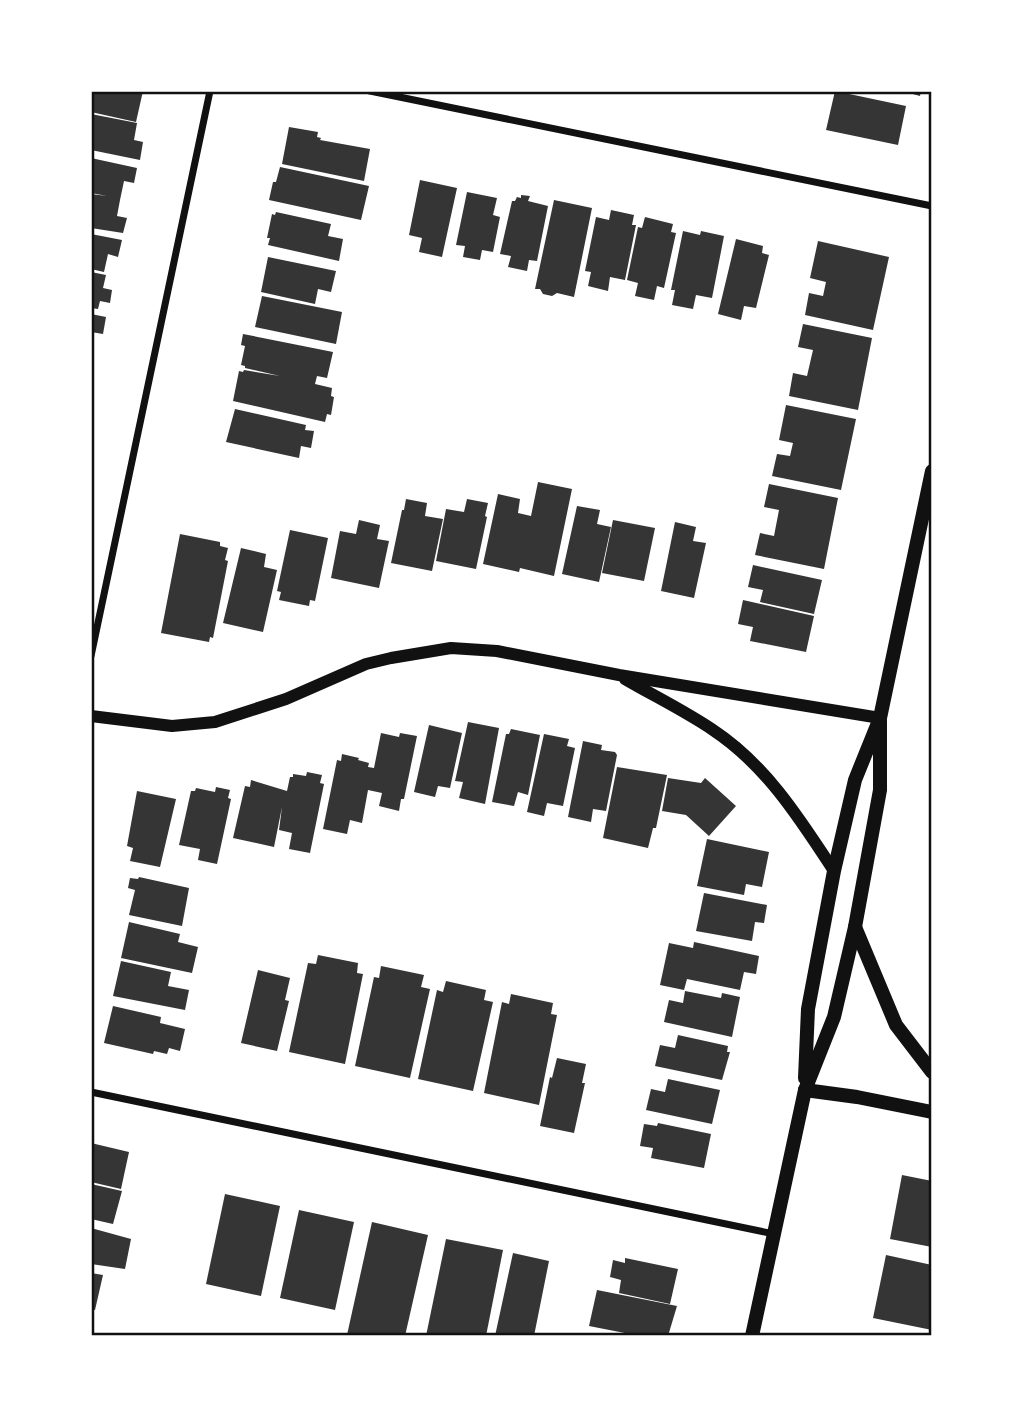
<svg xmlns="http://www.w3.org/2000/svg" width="1023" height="1427" font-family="'Times New Roman',serif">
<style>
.building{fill:#353535}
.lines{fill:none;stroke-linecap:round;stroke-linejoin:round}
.minor{stroke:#111;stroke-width:7}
.tertiary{stroke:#111;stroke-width:12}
.secondary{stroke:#111;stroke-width:14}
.neatline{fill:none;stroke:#111;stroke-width:2.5}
</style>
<rect width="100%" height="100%" fill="#fff"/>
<g class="building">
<polygon points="91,91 143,91 136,122 91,112"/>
<polygon points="835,91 906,106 898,145 826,130"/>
<polygon points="902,91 921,91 920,96"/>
<polygon points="91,114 137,123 134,140 143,142 140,160 91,150"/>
<polygon points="289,127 318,132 317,137 321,138 320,140 370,149 364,181 282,164"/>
<polygon points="91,158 137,168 134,183 124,181 120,200 117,216 127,218 123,233 91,228 91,194 107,196 91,193"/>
<polygon points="280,167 369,186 361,220 269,200 273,182 276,182"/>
<polygon points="420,180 457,188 442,257 419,252 422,238 409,235"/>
<polygon points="467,192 497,198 493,215 500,217 493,252 482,250 480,260 463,257 465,246 456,245"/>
<polygon points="521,195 530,196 528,201 548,206 537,261 529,260 527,271 508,267 511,256 500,254 512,201 515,201 517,197 521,198"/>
<polygon points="554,200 592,208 574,297 557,293 552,296 543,294 540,289 535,289"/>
<polygon points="611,210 634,215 632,225 636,225 625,280 610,277 608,291 588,286 591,272 585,271 596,217 609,220"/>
<polygon points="276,212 331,224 328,236 343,239 339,261 268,245 270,238 267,238 272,214 275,215"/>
<polygon points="645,217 673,224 671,232 676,233 664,288 657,286 654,300 635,296 638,283 627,280 638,227 642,228"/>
<polygon points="683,231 700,235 701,231 724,236 712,298 696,295 693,309 672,305 675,290 671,290"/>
<polygon points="91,234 122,240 118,257 108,254 104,272 91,269"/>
<polygon points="736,239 763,246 762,253 769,255 756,308 744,306 741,320 718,314"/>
<polygon points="818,241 889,257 873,330 805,315 809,293 823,296 826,282 810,278"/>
<polygon points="268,257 336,271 331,292 318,289 315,304 261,292"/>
<polygon points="91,272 106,275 103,288 112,290 110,303 100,301 98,309 91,308"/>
<polygon points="262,296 342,312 336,344 255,327"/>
<polygon points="91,314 106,317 103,334 91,332"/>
<polygon points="803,324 872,338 858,410 789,396 793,373 807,376 813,350 798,347"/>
<polygon points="243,334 333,352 327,378 317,376 315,384 332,388 331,396 334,397 331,415 327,414 325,422 233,401 239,371 243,372 244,370 280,376 245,368 245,366 241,365 245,346 241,345"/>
<polygon points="786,405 856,419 841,490 772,476 777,454 790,456 793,443 779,440"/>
<polygon points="235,409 306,425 305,430 314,431 311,448 301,446 299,458 226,442"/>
<polygon points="538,482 572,489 554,576 520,568 519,572 483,564 498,494 520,499 518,513 531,516"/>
<polygon points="769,484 838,498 824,569 755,555 760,533 774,536 779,510 764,507"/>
<polygon points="406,499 427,503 425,516 443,519 432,571 391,563 402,510 404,510"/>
<polygon points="467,499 488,503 485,516 487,517 476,569 436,561 446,509 464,512"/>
<polygon points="577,506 600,510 597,524 611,527 599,582 562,574"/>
<polygon points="359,520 380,525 377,539 389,541 379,588 331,578 340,531 356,534"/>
<polygon points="613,520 655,528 644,581 602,573"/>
<polygon points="675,522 696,527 693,541 706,543 694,598 661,591"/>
<polygon points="290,530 328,538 315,601 310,600 309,606 279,600 281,592 277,591"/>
<polygon points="180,534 220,542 220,546 228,548 225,560 228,561 213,638 210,637 209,642 161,633"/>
<polygon points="241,548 266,554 264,567 277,570 263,632 223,623"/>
<polygon points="753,565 822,580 814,614 760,602 763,590 748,587"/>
<polygon points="743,600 814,616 806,652 750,641 753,627 738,624"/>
<polygon points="468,722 499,728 485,804 459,798 463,782 455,781"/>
<polygon points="429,725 462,733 450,788 438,786 435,797 414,792"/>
<polygon points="511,729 540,735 528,795 518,792 514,806 492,802 506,734 509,734"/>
<polygon points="381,733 399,737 400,733 417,736 404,799 401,799 399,811 379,806 382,793 368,790 362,823 350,820 347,834 323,829 337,760 341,761 342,754 359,758 358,760 369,763 368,767 374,768"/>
<polygon points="544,734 569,739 567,746 575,748 563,806 547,803 544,816 527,812"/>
<polygon points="583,741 602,745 601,750 615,752 617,755 606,811 593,809 591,822 568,817"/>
<polygon points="617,767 667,775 656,828 653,828 648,848 603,838"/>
<polygon points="307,772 322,775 320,783 324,784 310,853 289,849 292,833 279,830 282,807 274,847 233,838 245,786 250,787 251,780 287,791 290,777 293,777 293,774 306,776"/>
<polygon points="668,778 701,783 705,778 736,806 709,836 686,815 662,811"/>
<polygon points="216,787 230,790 228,798 231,799 217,864 198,860 200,849 179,845 191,791 195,791 196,788 215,792"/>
<polygon points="137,791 176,799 160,867 130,861 133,848 127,846"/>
<polygon points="707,839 769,852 762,887 746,884 744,895 697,886"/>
<polygon points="139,877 189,888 182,926 129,915 135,890 128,888 130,878 138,879"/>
<polygon points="704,893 767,905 764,923 755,922 752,941 696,931"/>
<polygon points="129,922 180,934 178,942 198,947 192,973 121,958"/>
<polygon points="694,942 759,956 756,974 744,972 740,990 687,979 684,990 660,985 669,943 693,948"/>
<polygon points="318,955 358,963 357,973 363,974 345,1064 289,1052 308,963 316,964"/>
<polygon points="121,961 171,972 168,986 189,990 185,1010 113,996"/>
<polygon points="381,966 424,975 421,987 430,989 410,1078 355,1066 374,977 379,978"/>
<polygon points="258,970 290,978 285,1000 289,1001 277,1051 241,1043"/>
<polygon points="446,981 486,990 484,1000 493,1002 473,1091 418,1079 437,990 443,992"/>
<polygon points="685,991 721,998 722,993 740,997 732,1037 664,1022 669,1000 683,1003"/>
<polygon points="511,994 553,1003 551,1014 557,1015 539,1105 484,1093 502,1002 509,1004"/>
<polygon points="113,1006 161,1017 160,1023 185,1029 180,1051 169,1048 167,1054 154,1051 153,1054 104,1043"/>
<polygon points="678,1035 728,1046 727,1052 730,1052 722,1080 655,1066 660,1045 675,1048"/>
<polygon points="557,1058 586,1064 582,1083 585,1083 574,1133 540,1126 550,1077 552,1078"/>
<polygon points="668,1079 720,1090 712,1124 646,1110 651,1089 665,1092"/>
<polygon points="658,1123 711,1134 704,1168 651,1158 653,1148 640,1146 644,1124 657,1126"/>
<polygon points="91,1143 129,1152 121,1189 91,1182"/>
<polygon points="902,1175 932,1181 932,1247 890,1239"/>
<polygon points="91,1184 122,1191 113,1224 91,1219"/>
<polygon points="225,1194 280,1206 261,1296 206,1284"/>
<polygon points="299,1210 354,1222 335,1310 280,1298"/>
<polygon points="372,1222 428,1235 405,1336 347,1335"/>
<polygon points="91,1228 131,1239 125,1269 91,1264"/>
<polygon points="446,1239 503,1250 486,1336 426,1336"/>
<polygon points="513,1253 549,1261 534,1336 518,1334 517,1336 495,1336"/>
<polygon points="886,1255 932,1265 932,1330 873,1318"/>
<polygon points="625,1258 678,1269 670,1304 619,1293 621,1280 610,1277 613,1260 625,1263"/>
<polygon points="91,1273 103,1275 95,1310 91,1309"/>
<polygon points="597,1290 677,1306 668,1336 640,1336 589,1326"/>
</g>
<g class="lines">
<g class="minor">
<polyline points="370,91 932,206"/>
<polyline points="91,656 210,91"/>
<polyline points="91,1092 774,1234"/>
</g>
<g class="tertiary">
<path d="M625 679C654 696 685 711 713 730 766 765 800 819 834 871"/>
<polyline points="91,716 172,726 215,722 286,699 366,664 391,658 451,648 497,651 619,675 880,718"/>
</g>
<g class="secondary">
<polyline points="855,927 896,1025 932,1072"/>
<polyline points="805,1078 808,1009 834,871 855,780 880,718 932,471"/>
<polyline points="805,1090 857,1097 932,1112"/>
<polyline points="752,1336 805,1090 834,1017 855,927 880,790 880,718"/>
</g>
</g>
<rect width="1023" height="1427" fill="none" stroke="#ffffff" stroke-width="186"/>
<rect x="93" y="93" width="837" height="1241" class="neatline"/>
</svg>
